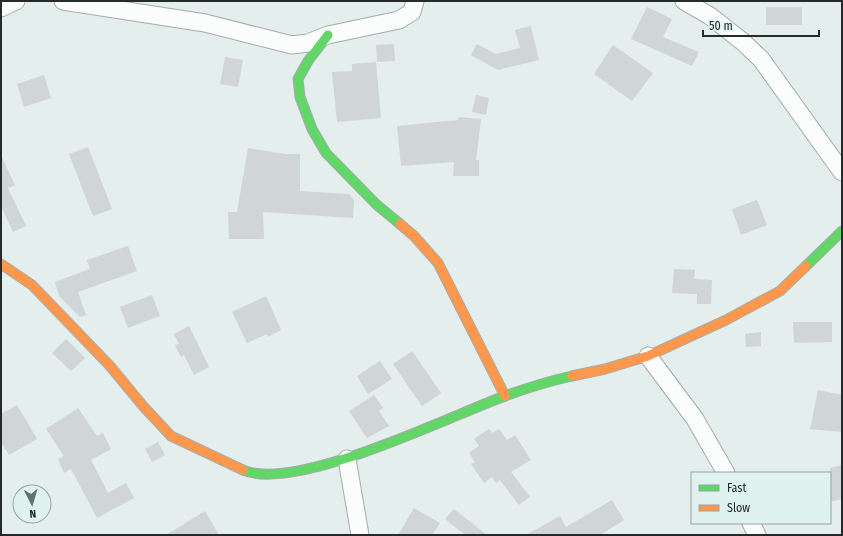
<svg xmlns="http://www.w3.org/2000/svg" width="843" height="536" font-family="'Fira Sans Condensed',sans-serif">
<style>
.building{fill:#cfd6d5}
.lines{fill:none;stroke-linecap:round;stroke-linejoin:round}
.street-casing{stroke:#a4acab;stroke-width:19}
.fast-casing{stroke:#a4acab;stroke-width:11}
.slow-casing{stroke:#a4acab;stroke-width:11}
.street{stroke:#fbfcfc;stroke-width:17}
.fast{stroke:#63d668;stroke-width:9}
.slow{stroke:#ff974d;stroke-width:9}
</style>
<rect width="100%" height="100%" fill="#e4eeec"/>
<g class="building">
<polygon points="647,7 672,19 663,37 699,52 692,66 631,39"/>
<rect x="766" y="7" width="36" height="18"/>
<polygon points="531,26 539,60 498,70 471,55 477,44 496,54 520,48 515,30"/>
<polygon points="394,44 395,61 377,62 376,45"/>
<polygon points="613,45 653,73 632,101 594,74"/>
<polygon points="225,57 243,60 238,87 220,84"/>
<polygon points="376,62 381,118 337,122 332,72 352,71 352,64"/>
<polygon points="44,75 51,98 24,107 17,84"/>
<polygon points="476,95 489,98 486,115 472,112"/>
<polygon points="459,117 481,119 476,160 479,160 479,176 453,176 454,162 401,166 397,126 458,120"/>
<polygon points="88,147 112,209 93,216 69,154"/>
<polygon points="248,148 285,154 300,154 300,191 349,194 354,200 353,218 263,212 264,239 229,239 228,212 237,212"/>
<polygon points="1,155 15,185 8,188 26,226 13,232 1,206"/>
<polygon points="757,200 767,225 741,235 732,209"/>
<polygon points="128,246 137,271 78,292 86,315 80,317 59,296 55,282 90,269 87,260"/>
<polygon points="674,269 695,270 694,279 712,280 711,304 697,304 697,294 672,293"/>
<polygon points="152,295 160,316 128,328 120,307"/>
<polygon points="266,296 281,330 268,337 267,334 247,343 232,312"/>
<polygon points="793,322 832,322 832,342 794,343"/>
<polygon points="189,326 209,367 194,375 184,355 181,357 175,345 179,344 174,334"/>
<polygon points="761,332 761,346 746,347 745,334"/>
<polygon points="66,339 85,358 71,371 52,353"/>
<polygon points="412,351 441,393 422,406 393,364"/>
<polygon points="380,361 392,379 368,394 357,376"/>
<polygon points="818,390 842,395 842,432 810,429"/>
<polygon points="374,395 383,408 379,411 389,426 367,438 349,411"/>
<polygon points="17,405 37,439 9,455 1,442 1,414"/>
<polygon points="78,408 97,436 103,433 111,449 91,460 108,493 126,483 134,498 97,518 71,469 64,473 58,459 64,456 46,429"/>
<polygon points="489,429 492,433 499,429 507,440 515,435 531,460 511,472 530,497 519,505 500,480 496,483 492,477 484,483 471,464 475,462 469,453 479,446 474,439"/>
<polygon points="158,442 165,455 152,462 145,449"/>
<polygon points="842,465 842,499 830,502 830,468"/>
<polygon points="612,500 624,520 600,535 526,535 560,516 566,527"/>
<polygon points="414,508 440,523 432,535 398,535"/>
<polygon points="454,509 487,535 465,535 445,519"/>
<polygon points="205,511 219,535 166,535"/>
</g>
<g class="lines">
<defs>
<g id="street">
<polyline points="63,1 205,23 292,45 308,43 328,35 399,20 412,12 415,1"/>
<polyline points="684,1 710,16 743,42 761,59 842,172"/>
<polyline points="1,8 16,1"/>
<polyline points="648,356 695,419 726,473"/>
<polyline points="347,459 360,535"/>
<polyline points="751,523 757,535"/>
</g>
<g id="fast">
<polyline points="328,35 308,61 298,79 300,97 312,129 326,153 377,205 400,224"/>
<polyline points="806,266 842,231"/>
<path d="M243 470C295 493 450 416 505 396 527 388 549 381 572 376"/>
</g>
<g id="slow">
<polyline points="400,224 414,236 438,263 505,396"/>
<polyline points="1,264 32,285 110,366 143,406 171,436 243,470"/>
<polyline points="572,376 605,369 648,356 726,320 780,291 806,266"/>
</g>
</defs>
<use href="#street" class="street-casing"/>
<use href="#fast" class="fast-casing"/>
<use href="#slow" class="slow-casing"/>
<use href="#street" class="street"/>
<use href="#fast" class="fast"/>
<use href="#slow" class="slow"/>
</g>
<rect width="843" height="536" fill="none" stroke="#242b2a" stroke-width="4"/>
<rect x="691" y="472" width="140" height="52" fill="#e0f2f0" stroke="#95a2a1"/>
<rect x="699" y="485" width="20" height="6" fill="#63d668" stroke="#95a2a1"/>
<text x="727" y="492" font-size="12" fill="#242b2a">Fast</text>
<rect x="699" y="505" width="20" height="6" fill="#ff974d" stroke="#95a2a1"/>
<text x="727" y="512" font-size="12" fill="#242b2a">Slow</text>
<g transform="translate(32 504) rotate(175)"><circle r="19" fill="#e0f2f0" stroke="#95a2a1"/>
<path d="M0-3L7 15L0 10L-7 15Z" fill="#676f6e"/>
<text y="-6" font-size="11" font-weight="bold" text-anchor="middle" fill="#242b2a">N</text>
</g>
<path d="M703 30v6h116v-6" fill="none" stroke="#242b2a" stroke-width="2"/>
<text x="709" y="30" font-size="12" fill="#242b2a" stroke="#e0f2f0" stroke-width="3" paint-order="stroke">50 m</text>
</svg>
